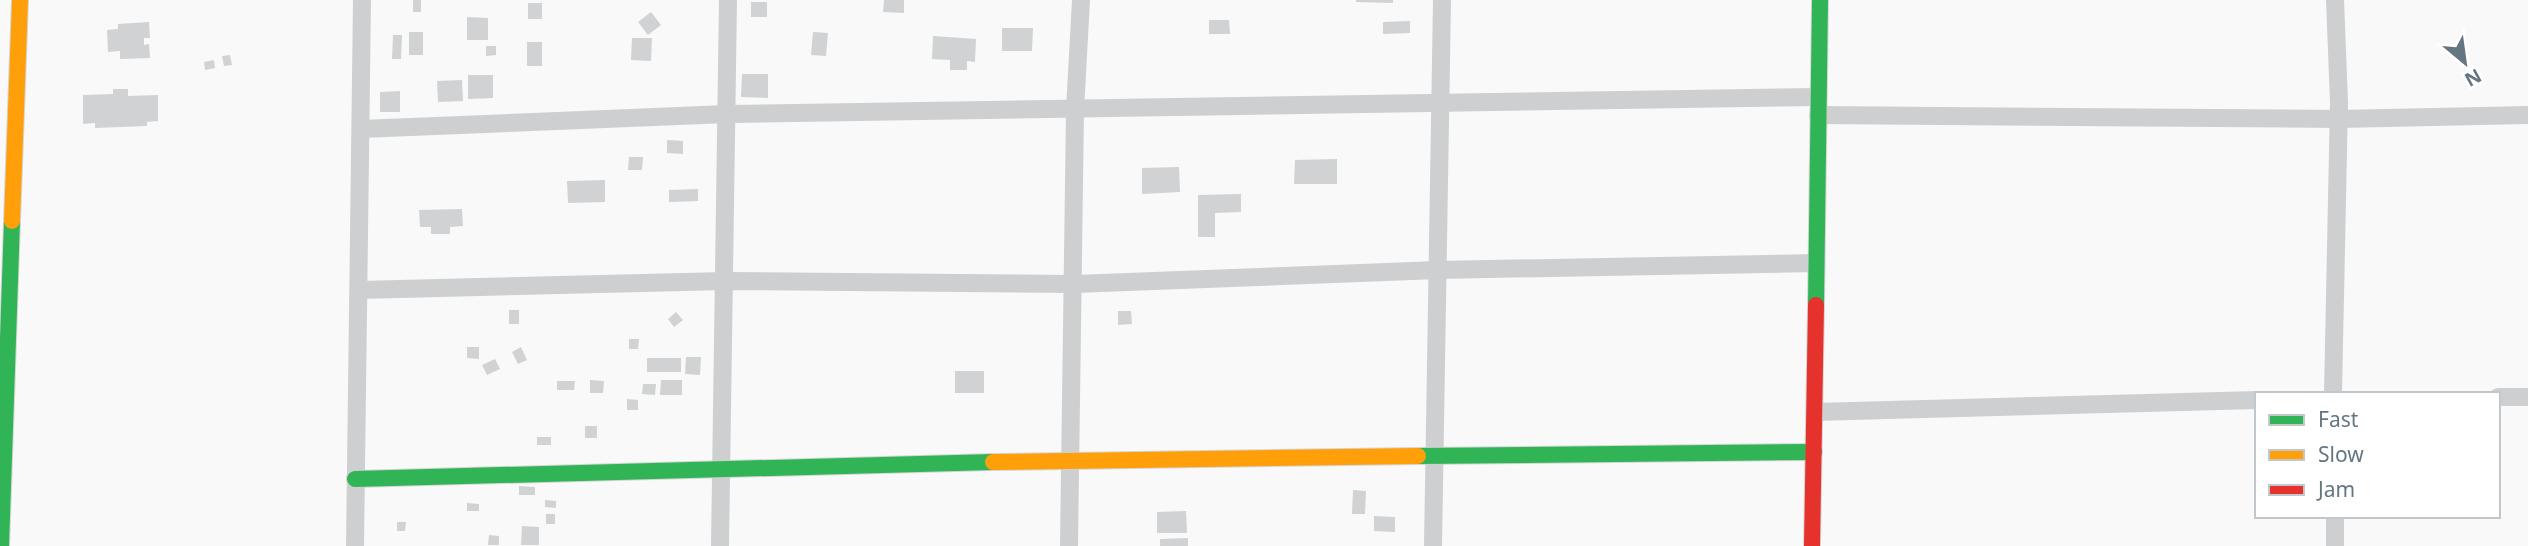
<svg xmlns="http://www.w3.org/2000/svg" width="2528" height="546" font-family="'Noto Sans',sans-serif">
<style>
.building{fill:#d0d2d3}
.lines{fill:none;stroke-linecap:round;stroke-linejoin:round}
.fast-casing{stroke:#d5d6d7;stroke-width:18}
.slow-casing{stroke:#d5d6d7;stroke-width:18}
.jam-casing{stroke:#d5d6d7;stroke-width:18}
.street{stroke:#cecfd0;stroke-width:18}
.fast{stroke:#30b455;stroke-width:16}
.slow{stroke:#ff9f0a;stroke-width:16}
.jam{stroke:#e5322d;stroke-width:16}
</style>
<rect width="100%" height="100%" fill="#f9f9f9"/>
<g class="building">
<rect x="413" y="0" width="8" height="12"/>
<polygon points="884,0 904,0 904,13 883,12"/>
<polygon points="1356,0 1393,0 1393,3 1356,2"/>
<rect x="751" y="2" width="16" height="15"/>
<rect x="528" y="3" width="14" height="16"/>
<polygon points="651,12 661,25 648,35 638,22"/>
<polygon points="467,17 488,18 488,40 467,40"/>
<polygon points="1209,20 1229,20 1230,34 1209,34"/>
<polygon points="1410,21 1410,33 1383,34 1383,22"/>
<polygon points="149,22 150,38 144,38 144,45 149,44 150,58 120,59 120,51 108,52 107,30 118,29 118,24"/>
<polygon points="1002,28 1033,28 1032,51 1002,51"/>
<rect x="409" y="32" width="14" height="23"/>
<polygon points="813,32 828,33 826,56 811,55"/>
<polygon points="393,35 402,35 401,59 392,59"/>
<polygon points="933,36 976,39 975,62 967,61 967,70 950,70 950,60 932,59"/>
<polygon points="632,38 652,38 651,61 631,60"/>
<rect x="527" y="42" width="15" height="24"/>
<polygon points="486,46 496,46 496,55 486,56"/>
<polygon points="230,55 232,65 224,66 222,56"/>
<polygon points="214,60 215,68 205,70 204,62"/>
<polygon points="742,74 768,74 768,98 741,97"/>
<polygon points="468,75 493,75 493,98 468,99"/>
<polygon points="462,80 463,101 438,102 437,81"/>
<polygon points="113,89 128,89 128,96 158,95 158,121 147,122 147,126 95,128 95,123 83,124 83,95 113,94"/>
<polygon points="400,91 400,112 380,112 380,92"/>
<polygon points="667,140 683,141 683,154 667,153"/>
<polygon points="629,157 643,157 642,170 628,170"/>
<polygon points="1337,159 1337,184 1294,184 1295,160"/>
<polygon points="1179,167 1180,192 1142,194 1142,168"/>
<polygon points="605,180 605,202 568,203 567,181"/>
<polygon points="698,189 698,201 669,202 669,190"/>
<polygon points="1241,194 1241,212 1215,213 1215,237 1198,237 1198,195"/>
<polygon points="462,209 463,226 450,227 450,234 431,234 431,227 420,227 419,210"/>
<rect x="509" y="310" width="10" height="14"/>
<polygon points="1118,311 1131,311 1132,324 1118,325"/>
<polygon points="676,312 683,320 674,327 668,319"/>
<polygon points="629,339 639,339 638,349 629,349"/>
<polygon points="467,347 479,347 479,359 467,358"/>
<polygon points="521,347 527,360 518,364 512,352"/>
<polygon points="686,357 701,357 700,375 685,374"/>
<rect x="647" y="358" width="34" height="14"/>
<polygon points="495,359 500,369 487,375 482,365"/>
<rect x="955" y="371" width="29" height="22"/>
<polygon points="590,380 604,381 603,393 590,393"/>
<polygon points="661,380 682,380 682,395 660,395"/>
<polygon points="557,381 575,381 574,390 557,390"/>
<polygon points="643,384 656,384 655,395 642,394"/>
<polygon points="627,399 638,400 638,410 627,410"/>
<rect x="585" y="426" width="12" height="12"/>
<rect x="537" y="437" width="14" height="8"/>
<polygon points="519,486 535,487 535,495 519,495"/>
<polygon points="1353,490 1366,491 1365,514 1352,514"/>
<polygon points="545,500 556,501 556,508 545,507"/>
<polygon points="467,503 479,504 479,511 467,511"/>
<polygon points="1186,511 1187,533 1157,533 1157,512"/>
<rect x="546" y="514" width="9" height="10"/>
<polygon points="1374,516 1395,517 1395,532 1374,531"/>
<polygon points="397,522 406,522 405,531 397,531"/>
<polygon points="522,526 539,527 539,545 521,545"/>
<polygon points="489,535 499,536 499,545 488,545"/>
<polygon points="1188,538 1188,546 1160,546 1160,539"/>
</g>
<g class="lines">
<defs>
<g id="fast">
<polyline points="1816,305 1820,0"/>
<polyline points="1418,456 1814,452"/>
<polyline points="355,479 993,462"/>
<polyline points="1,546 12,221"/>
</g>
<g id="slow">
<polyline points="12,221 20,0"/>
<polyline points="993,462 1418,456"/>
</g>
<polyline id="jam" points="1812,546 1816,305"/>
</defs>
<use href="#fast" class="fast-casing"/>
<use href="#slow" class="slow-casing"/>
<use href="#jam" class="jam-casing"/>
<g class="street">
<polyline points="1818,115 2339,119 2528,115"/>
<polyline points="361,129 727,114 1818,97"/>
<polyline points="359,290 725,281 1075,284 1438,270 1816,263"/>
<polyline points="2333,394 2339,102 2335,0"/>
<polyline points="2498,397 2528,397"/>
<polyline points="1815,412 2257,400"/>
<polyline points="2335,516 2335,546"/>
<polyline points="355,546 362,0"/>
<polyline points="720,546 728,0"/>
<polyline points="1069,546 1075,110 1081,0"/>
<polyline points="1433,546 1442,0"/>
</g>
<use href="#fast" class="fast"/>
<use href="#slow" class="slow"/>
<use href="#jam" class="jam"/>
</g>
<rect x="2255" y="392" width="245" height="126" fill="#ffffff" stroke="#c1c8cd" stroke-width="2"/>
<rect x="2269" y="415" width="35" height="10" fill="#30b455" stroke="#c1c8cd" stroke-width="2"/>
<text x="2318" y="427" font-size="21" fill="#657683">Fast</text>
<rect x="2269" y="450" width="35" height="10" fill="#ff9f0a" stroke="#c1c8cd" stroke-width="2"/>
<text x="2318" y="462" font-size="21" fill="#657683">Slow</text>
<rect x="2269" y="485" width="35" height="10" fill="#e5322d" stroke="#c1c8cd" stroke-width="2"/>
<text x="2318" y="497" font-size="21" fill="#657683">Jam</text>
<g transform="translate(2465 63) rotate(151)" stroke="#ffffff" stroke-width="5" paint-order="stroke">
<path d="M0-5L12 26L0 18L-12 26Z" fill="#657683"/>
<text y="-10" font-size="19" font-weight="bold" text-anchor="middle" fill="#657683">N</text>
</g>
</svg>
